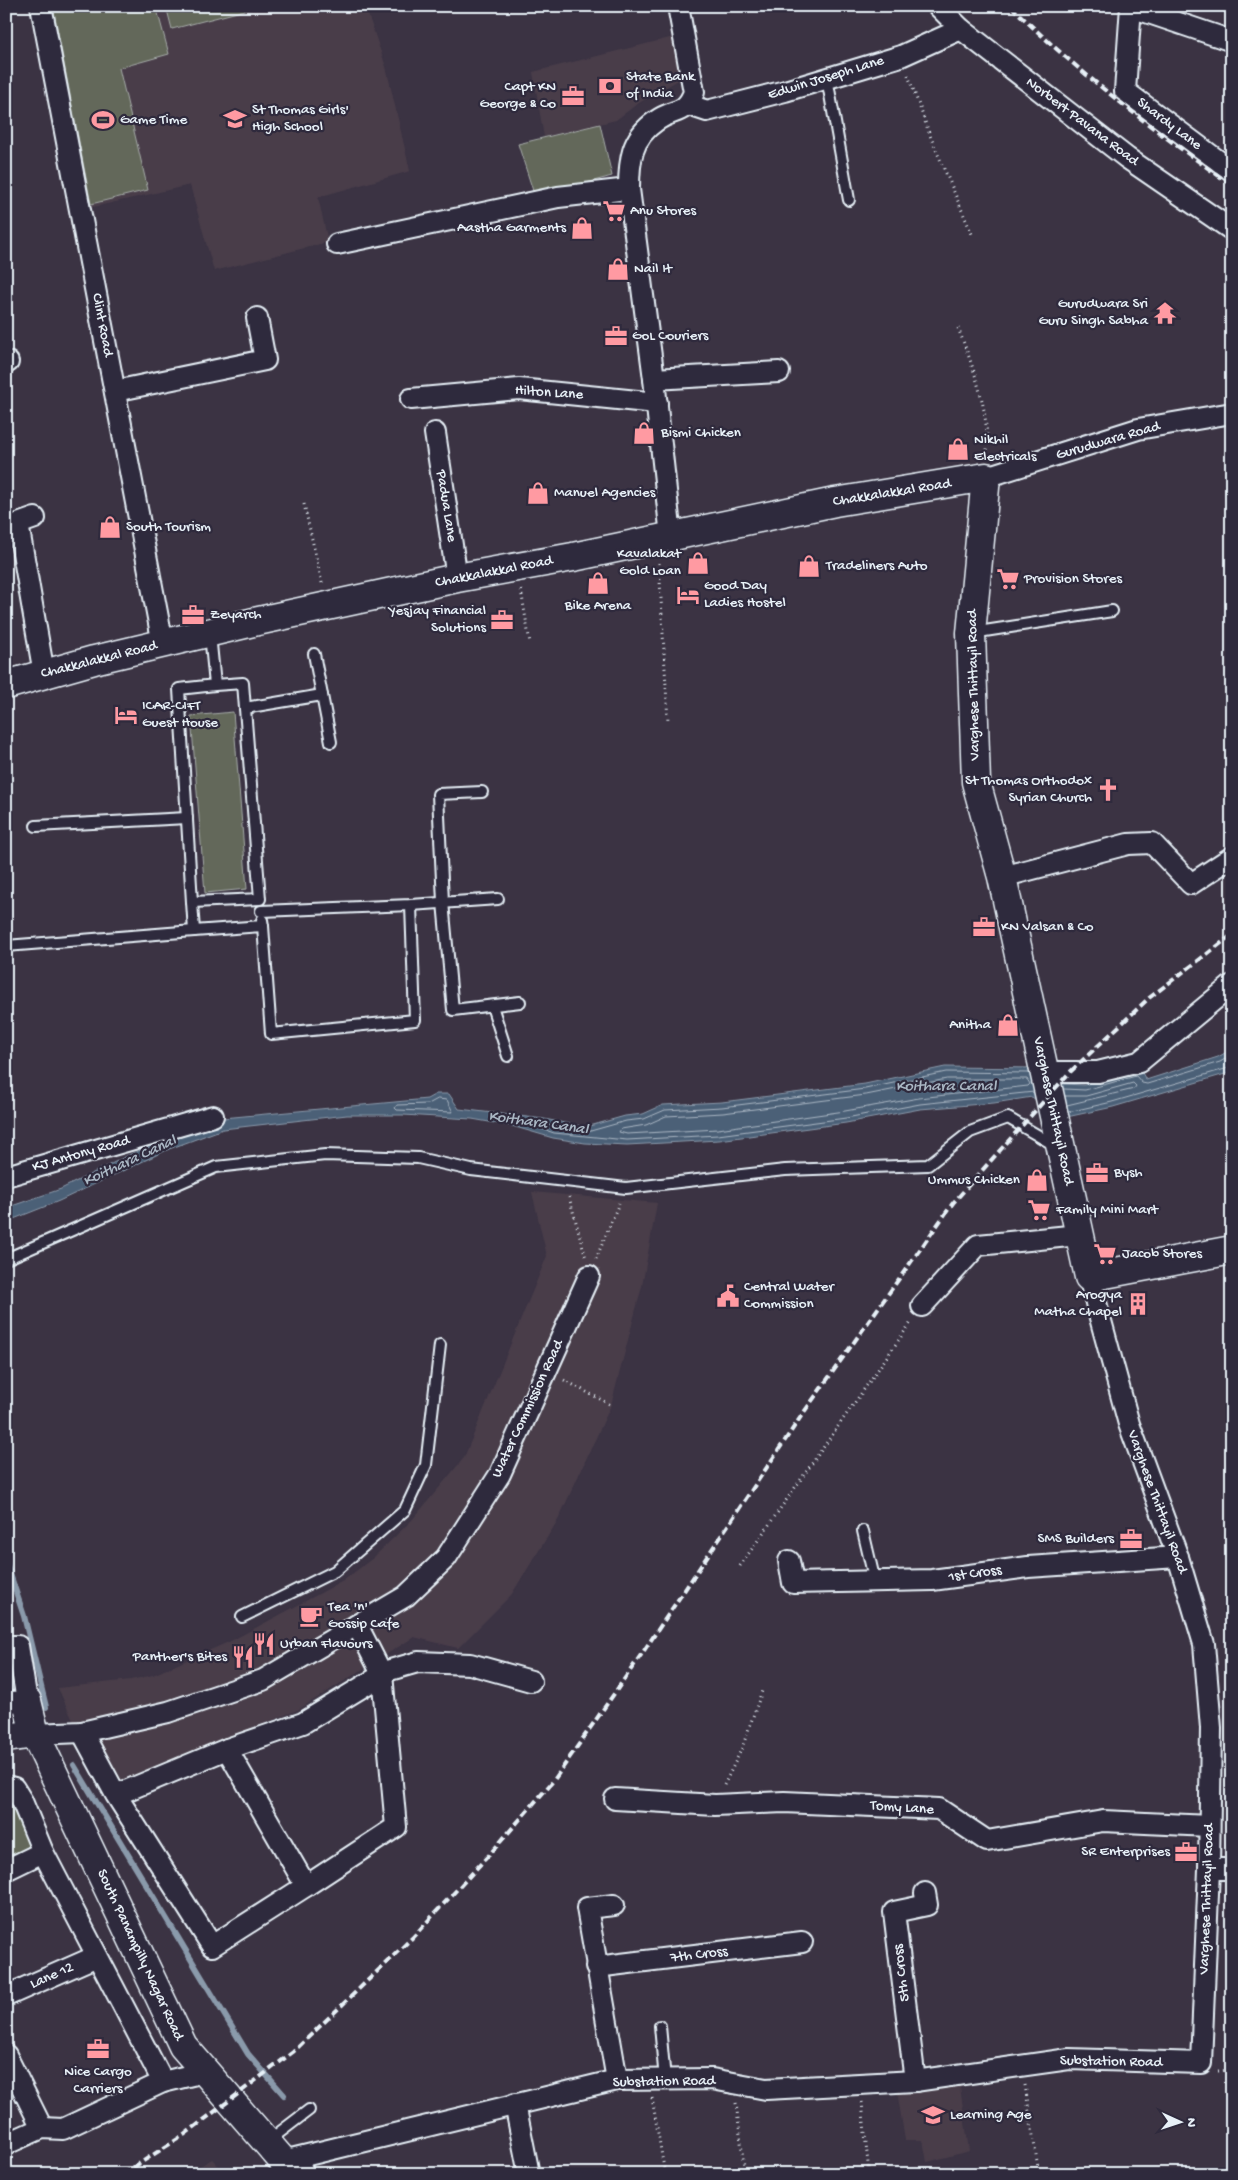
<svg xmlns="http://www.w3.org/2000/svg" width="1238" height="2180" font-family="'Gochi Hand',sans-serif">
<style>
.built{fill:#4a3e4a}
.green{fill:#63685a;stroke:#a6aca9}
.water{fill:#4c6077;stroke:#8a9aab}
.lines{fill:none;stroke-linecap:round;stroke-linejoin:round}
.shore{stroke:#aab7c4;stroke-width:1}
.stream{stroke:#8a9aab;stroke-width:6}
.lane-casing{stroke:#e8f1f8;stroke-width:14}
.street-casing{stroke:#e8f1f8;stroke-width:24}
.secondary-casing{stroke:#e8f1f8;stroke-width:31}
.path{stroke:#e8f1f8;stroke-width:3;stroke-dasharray:1 4;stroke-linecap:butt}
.lane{stroke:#2f2a3d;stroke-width:10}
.street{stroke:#2f2a3d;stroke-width:20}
.secondary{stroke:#2f2a3d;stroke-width:28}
.rail{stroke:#e8f1f8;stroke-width:4;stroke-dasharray:8 4;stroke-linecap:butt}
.labels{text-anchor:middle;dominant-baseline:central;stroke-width:4.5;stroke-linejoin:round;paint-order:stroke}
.poi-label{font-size:15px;fill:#e8f1f8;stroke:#2f2a3d;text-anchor:start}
.street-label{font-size:15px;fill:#e8f1f8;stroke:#2f2a3d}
.water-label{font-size:16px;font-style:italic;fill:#aab7c4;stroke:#2f2a3d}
</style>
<rect width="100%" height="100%" fill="#3b3343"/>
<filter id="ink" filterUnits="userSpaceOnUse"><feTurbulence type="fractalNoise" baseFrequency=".02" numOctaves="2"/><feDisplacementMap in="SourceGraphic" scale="10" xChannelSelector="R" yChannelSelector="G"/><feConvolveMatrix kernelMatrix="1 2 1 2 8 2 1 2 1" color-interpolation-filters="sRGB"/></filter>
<g filter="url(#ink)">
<g class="built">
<polygon points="50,6 365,6 386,67 410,171 318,197 328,242 214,271 190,185 89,208"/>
<polygon points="678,36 680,79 637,104 616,120 544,137 533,72"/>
<polygon points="532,1192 657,1203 642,1286 611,1405 558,1520 511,1595 458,1648 414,1637 298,1710 104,1787 58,1688 131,1680 153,1675 231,1641 343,1581 373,1558 413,1519 464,1458 547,1256"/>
<polygon points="959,2080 969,2151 927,2162 923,2140 905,2140 897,2091"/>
<polygon points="212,2159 226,2174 187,2174"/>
</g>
<g class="green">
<polygon points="53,6 156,6 169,54 119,68 148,190 91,204"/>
<polygon points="166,6 252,6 253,8 172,29"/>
<polygon points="600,124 612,176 535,197 518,144"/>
<polygon points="233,712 247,889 205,893 191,716"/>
<polygon points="6,1796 13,1800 35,1848 6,1861"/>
</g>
<polygon class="water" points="1232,1049 1232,1072 1113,1107 1062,1118 1032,1097 994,1103 920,1109 846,1123 719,1140 627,1145 585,1143 553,1138 512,1126 472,1119 403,1115 347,1115 223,1129 169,1149 59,1201 6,1222 6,1208 61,1189 133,1153 223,1118 427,1099 436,1094 449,1094 459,1109 544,1119 586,1127 625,1116 643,1114 663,1105 722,1102 865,1084 945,1067 1038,1068 1041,1083 1084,1085 1140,1069 1146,1080 1218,1057"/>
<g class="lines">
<g class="shore">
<polyline points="1029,1073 946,1072 865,1089 722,1107 665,1110 644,1119 626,1121 587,1132 537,1123 534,1126 554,1133 627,1140 718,1135 846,1118 920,1104 1034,1092"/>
<polygon points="947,1079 1027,1079 1030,1084 1028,1086 919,1098 845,1111 718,1129 627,1134 619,1132 621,1129 646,1125 666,1116 723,1113 866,1095"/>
<polyline points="1064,1089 1085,1090 1136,1076 1142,1083 1147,1084 1220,1062 1232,1055"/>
<polyline points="1065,1096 1086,1096 1133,1083 1136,1086 1134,1089 1067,1105"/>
<polygon points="438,1099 447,1100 453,1112 397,1110 395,1108 397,1105 428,1104"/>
<polyline points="1068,1112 1112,1102 1232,1067"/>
</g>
<g class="stream">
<polyline points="6,1562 24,1616 46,1707"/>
<polyline points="74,1765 248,2054 284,2095"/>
</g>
<defs>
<g id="lane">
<polyline points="827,78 849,200"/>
<polyline points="972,633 1112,611"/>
<polyline points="210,634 215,685 243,683 260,899 192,902 179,689 215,685"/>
<polyline points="314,654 331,742"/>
<polyline points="245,708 322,695"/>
<polyline points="482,792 438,794 443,902 453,1010 520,1002"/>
<polyline points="36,826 187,818"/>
<polyline points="192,902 194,931 263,926 262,920"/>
<polyline points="261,911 411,905 498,899"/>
<polyline points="263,926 271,1034 415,1020 411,905"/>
<polyline points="6,946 194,931"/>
<polyline points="492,1006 508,1056"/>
<polyline points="6,1259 216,1167 325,1155 418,1158 471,1170 626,1188 785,1170 928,1165 970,1132 1008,1118 1056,1146"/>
<polyline points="863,1531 875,1582"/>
<polyline points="242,1617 335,1571 405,1510 426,1465 440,1345"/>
<polyline points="660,2026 665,2080"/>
<polyline points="267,2142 309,2110"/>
</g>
<g id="street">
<polyline points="41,6 163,644"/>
<polyline points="938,6 961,29 1127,158 1232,230"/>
<polyline points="1131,6 1125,91 1232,171"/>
<polyline points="1131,7 1232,41"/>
<polyline points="689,105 707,111 785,91 901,56 961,29"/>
<polyline points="337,244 558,197 629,189"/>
<polyline points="6,362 8,362"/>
<polyline points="654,379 779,372"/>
<polyline points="115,391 265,360 257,318"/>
<polyline points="411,399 519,389 657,403"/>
<polyline points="435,433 457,578"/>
<polyline points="986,477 1138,429 1232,413"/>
<polyline points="35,518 18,524 44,674"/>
<path d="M671 537 654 379 629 189C629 161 631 138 656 121 674 108 685 116 694 92L678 6"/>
<polyline points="1002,877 1128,844 1152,843 1191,884 1232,857"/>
<polyline points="1046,1072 1098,1072 1139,1062 1232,985"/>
<polyline points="6,1176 213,1116"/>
<polyline points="922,1306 978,1245 1079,1235"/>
<polyline points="789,1561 793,1583 932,1580 1028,1567 1178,1557"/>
<polyline points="6,1646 18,1646 27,1701 6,1702"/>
<polyline points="82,1732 116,1795 212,1946 306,1886 227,1749 116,1795"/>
<polyline points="35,1734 82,1732 168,1712 263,1680 406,1596 446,1558 500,1474 589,1276"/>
<polyline points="227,1749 303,1723 390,1670 418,1662 470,1664 531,1681"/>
<polyline points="6,1786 14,1788 22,1801 43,1852 163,2082"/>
<polyline points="615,1799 715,1805 784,1802 939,1809 987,1841 1103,1821 1209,1826"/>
<polyline points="1209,1869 1232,1869"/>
<polyline points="6,1870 43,1852"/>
<polyline points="306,1886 396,1827 382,1674 357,1625"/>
<polyline points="614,1905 587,1908 617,2080"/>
<polyline points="596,1967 802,1942"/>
<polyline points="6,1996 97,1956"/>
<polyline points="6,2055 42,2128"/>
<polyline points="915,2081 894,1912 927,1905 925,1893"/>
<polyline points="515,2104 529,2174"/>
<polyline points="6,2144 42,2128 63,2129 163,2082 204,2072"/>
<polyline points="283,2161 617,2080 712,2079 766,2089 915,2081 1069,2059 1201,2063 1209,1869 1211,1728 1204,1644 1178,1557 1129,1424 1089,1277"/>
</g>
<g id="secondary">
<polyline points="6,685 94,660 258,621 457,578 573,557 835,502 986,477 971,633 976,782 1002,877 1089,1277 1232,1250"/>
<polyline points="27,1701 35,1734 183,2046 283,2161 300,2174"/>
<polyline points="6,1738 35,1734"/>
</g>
</defs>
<use href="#lane" class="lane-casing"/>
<use href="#street" class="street-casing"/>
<use href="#secondary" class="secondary-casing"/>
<g class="path">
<polyline points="908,75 931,138 972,234"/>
<path d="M958 328C974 369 989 409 987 453"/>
<polyline points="304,504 322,583"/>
<polyline points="659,563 668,721"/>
<polyline points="521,590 530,643"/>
<polyline points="569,1197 586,1258"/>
<polyline points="596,1259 619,1203"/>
<polyline points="564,1380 611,1405"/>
<polyline points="740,1566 912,1321"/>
<polyline points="724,1785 742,1748 763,1688"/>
<polyline points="1218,2071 1232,2070"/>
<polyline points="1025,2085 1039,2174"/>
<polyline points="652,2098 665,2174"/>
<polyline points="862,2102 869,2174"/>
<polyline points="736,2103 745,2174"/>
</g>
<use href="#lane" class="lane"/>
<use href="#street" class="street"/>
<use href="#secondary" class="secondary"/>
<g class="rail">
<path d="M1011 6C1076 71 1157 133 1232 185"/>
<polyline points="123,2174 184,2135 293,2052 412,1938 489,1855 554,1780 641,1655 802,1415 953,1203 1069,1073 1149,998 1232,935"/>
</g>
</g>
</g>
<defs>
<symbol id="bank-bare" viewBox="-9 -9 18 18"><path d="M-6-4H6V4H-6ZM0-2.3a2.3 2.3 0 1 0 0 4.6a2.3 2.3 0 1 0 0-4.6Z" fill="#ff9aa2" stroke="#2f2a3d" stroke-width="2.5" paint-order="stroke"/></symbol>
<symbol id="office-bare" viewBox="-9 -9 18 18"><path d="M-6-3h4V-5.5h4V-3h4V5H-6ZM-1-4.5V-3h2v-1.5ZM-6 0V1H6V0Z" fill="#ff9aa2" stroke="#2f2a3d" stroke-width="2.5" paint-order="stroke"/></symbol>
<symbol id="school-bare" viewBox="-9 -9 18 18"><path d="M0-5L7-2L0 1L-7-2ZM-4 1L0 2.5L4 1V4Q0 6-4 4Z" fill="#ff9aa2" stroke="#2f2a3d" stroke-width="2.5" paint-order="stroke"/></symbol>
<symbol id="stadium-bare" viewBox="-9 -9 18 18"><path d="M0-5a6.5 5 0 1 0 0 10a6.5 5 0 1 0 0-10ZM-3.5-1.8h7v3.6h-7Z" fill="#ff9aa2" stroke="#2f2a3d" stroke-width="2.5" paint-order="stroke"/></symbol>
<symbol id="supermarket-bare" viewBox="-9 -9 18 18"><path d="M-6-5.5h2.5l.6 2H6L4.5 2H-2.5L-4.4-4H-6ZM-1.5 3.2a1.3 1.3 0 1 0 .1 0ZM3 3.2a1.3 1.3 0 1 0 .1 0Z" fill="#ff9aa2" stroke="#2f2a3d" stroke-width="2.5" paint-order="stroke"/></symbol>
<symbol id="shop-bare" viewBox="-9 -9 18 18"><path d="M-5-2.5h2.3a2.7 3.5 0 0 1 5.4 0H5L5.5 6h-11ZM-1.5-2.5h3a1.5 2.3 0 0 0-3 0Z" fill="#ff9aa2" stroke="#2f2a3d" stroke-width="2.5" paint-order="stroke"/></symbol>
<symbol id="temple-bare" viewBox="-9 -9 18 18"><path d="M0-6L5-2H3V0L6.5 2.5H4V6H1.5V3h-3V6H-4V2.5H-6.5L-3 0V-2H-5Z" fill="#ff9aa2" stroke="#2f2a3d" stroke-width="2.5" paint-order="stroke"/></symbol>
<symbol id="hotel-bare" viewBox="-9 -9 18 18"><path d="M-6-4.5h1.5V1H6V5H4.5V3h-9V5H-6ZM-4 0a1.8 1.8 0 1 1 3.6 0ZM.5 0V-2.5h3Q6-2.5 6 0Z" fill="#ff9aa2" stroke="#2f2a3d" stroke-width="2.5" paint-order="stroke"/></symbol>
<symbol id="church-bare" viewBox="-9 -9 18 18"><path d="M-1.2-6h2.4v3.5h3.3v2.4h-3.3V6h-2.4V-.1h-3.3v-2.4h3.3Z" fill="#ff9aa2" stroke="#2f2a3d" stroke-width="2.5" paint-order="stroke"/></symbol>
<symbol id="civic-bare" viewBox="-9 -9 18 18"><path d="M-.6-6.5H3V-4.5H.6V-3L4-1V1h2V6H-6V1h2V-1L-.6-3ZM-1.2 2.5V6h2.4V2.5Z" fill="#ff9aa2" stroke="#2f2a3d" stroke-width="2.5" paint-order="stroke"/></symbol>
<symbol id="building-bare" viewBox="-9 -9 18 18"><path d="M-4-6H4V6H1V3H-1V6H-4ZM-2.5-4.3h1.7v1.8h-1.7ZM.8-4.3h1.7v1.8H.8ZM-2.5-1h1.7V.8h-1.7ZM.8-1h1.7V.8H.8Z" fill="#ff9aa2" stroke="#2f2a3d" stroke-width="2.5" paint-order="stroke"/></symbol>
<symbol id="cafe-bare" viewBox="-9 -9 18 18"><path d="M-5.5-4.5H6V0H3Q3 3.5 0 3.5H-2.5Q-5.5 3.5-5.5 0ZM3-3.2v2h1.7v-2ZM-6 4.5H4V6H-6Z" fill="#ff9aa2" stroke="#2f2a3d" stroke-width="2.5" paint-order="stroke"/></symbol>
<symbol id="restaurant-bare" viewBox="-9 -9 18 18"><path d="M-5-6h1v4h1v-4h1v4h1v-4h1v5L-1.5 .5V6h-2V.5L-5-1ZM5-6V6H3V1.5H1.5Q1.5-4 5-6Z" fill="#ff9aa2" stroke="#2f2a3d" stroke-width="2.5" paint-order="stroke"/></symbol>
</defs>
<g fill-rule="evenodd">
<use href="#bank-bare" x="594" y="70" width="32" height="32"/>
<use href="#office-bare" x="557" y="80" width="32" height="32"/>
<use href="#school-bare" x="219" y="103" width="32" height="32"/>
<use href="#stadium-bare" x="87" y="104" width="32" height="32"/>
<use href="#supermarket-bare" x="598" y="195" width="32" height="32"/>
<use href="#shop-bare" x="566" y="212" width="32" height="32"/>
<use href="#shop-bare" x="602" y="253" width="32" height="32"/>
<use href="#temple-bare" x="1149" y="297" width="32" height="32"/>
<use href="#office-bare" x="600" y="320" width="32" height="32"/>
<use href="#shop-bare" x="628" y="417" width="32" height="32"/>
<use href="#shop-bare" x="942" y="433" width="32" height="32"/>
<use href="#shop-bare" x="522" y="477" width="32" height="32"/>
<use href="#shop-bare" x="94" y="511" width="32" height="32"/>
<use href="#shop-bare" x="682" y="547" width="32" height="32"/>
<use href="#shop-bare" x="793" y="550" width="32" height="32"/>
<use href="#supermarket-bare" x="992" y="563" width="32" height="32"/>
<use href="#shop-bare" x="582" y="567" width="32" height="32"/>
<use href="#hotel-bare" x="672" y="579" width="32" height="32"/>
<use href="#office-bare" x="177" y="599" width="32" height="32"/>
<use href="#office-bare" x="486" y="604" width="32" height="32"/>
<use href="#hotel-bare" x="110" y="699" width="32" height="32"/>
<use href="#church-bare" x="1092" y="774" width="32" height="32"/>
<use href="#office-bare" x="968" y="911" width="32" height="32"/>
<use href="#shop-bare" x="992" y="1009" width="32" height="32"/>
<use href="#office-bare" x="1081" y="1157" width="32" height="32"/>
<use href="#shop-bare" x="1021" y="1164" width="32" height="32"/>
<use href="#supermarket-bare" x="1023" y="1194" width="32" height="32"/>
<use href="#supermarket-bare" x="1089" y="1238" width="32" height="32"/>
<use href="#civic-bare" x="712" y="1280" width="32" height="32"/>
<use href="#building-bare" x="1122" y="1288" width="32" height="32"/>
<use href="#office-bare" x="1115" y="1523" width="32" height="32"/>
<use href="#cafe-bare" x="295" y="1600" width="32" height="32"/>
<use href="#restaurant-bare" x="248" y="1628" width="32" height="32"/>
<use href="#restaurant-bare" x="227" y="1641" width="32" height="32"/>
<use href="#office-bare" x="1170" y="1836" width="32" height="32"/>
<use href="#office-bare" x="82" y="2033" width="32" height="32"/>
<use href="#school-bare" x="917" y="2099" width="32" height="32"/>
</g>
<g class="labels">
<g class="poi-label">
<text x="626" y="77">State Bank<tspan x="626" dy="17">of India</tspan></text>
<text x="556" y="87" text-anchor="end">Capt KN<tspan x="556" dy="17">George &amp; Co</tspan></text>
<text x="252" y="110">St Thomas Girls'<tspan x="252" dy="17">High School</tspan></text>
<text x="120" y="120">Game Time</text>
<text x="630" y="211">Anu Stores</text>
<text x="566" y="228" text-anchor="end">Aastha Garments</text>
<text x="634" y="269">Nail It</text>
<text x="1148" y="304" text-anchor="end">Gurudwara Sri<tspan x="1148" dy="17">Guru Singh Sabha</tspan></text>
<text x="632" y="336">GoL Couriers</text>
<text x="661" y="433">Bismi Chicken</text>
<text x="974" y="440">Nikhil<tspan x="974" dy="17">Electricals</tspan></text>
<text x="554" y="493">Manuel Agencies</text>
<text x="126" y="527">South Tourism</text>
<text x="681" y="554" text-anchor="end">Kavalakat<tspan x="681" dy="17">Gold Loan</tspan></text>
<text x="826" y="566">Tradeliners Auto</text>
<text x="1024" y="579">Provision Stores</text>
<text x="704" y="586">Good Day<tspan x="704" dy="17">Ladies Hostel</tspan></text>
<text x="598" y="606" text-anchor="middle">Bike Arena</text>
<text x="486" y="611" text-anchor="end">Yesjay Financial<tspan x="486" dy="17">Solutions</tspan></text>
<text x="210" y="615">Zeyarch</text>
<text x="142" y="706">ICAR-CIFT<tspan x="142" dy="17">Guest House</tspan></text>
<text x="1092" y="781" text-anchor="end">St Thomas Orthodox<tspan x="1092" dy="17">Syrian Church</tspan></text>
<text x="1001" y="927">KN Valsan &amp; Co</text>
<text x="991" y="1025" text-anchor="end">Anitha</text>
<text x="1114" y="1173">Bysh</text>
<text x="1020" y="1180" text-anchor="end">Ummus Chicken</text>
<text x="1056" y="1210">Family Mini Mart</text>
<text x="1122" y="1254">Jacob Stores</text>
<text x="744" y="1287">Central Water<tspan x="744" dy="17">Commission</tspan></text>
<text x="1122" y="1295" text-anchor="end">Arogya<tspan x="1122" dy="17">Matha Chapel</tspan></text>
<text x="1114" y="1539" text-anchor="end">SMS Builders</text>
<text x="328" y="1607">Tea 'n'<tspan x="328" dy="17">Gossip Cafe</tspan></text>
<text x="280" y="1644">Urban Flavours</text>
<text x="227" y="1657" text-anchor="end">Panther's Bites</text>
<text x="1170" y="1852" text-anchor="end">SR Enterprises</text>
<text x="98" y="2072" text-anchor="middle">Nice Cargo<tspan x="98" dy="17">Carriers</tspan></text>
<text x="950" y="2115">Learning Age</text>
</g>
<g class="street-label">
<text transform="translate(826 78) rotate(-17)">Edwin Joseph Lane</text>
<text transform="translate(1082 122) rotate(37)">Norbert Pavana Road</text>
<text transform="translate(1169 124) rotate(37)">Shardy Lane</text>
<text transform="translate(102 325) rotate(79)">Clint Road</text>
<text transform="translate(549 393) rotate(4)">Hilton Lane</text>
<text transform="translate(1108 441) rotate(-16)">Gurudwara Road</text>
<text transform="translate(892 493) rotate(-9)">Chakkalakkal Road</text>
<text transform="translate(446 506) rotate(81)">Padua Lane</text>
<text transform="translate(494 572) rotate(-11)">Chakkalakkal Road</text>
<text transform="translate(99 660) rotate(-14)">Chakkalakkal Road</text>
<text transform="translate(974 685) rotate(-91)">Varghese Thittayil Road</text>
<text transform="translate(1053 1111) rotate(78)">Varghese Thittayil Road</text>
<text transform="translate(81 1154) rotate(-16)">KJ Antony Road</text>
<text transform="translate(528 1409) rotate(-65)">Water Commission Road</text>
<text transform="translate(1157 1502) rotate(70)">Varghese Thittayil Road</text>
<text transform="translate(975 1574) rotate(-8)">1st Cross</text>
<text transform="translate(902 1808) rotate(4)">Tomy Lane</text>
<text transform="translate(1207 1899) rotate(-88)">Varghese Thittayil Road</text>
<text transform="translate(140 1955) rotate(65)">South Panampilly Nagar Road</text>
<text transform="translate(699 1955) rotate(-7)">7th Cross</text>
<text transform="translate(902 1973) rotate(-97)">5th Cross</text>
<text transform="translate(52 1976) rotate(-24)">Lane 12</text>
<text transform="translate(1111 2062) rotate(1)">Substation Road</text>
<text transform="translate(664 2082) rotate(-1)">Substation Road</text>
</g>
<g class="water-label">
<text x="946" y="1087">Koithara Canal</text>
<text transform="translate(538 1124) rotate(8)">Koithara Canal</text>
<text transform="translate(130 1162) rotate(-25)">Koithara Canal</text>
</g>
</g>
<rect width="1238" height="2180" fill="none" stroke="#2f2a3d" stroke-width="25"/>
<rect x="12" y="12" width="1213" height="2155" fill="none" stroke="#e8f1f8" stroke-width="2" filter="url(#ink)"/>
<g transform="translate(1180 2122) rotate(93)" stroke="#2f2a3d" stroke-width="4" paint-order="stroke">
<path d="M0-4L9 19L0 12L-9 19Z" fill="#e8f1f8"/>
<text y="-8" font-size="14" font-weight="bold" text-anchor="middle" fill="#e8f1f8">N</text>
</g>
</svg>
